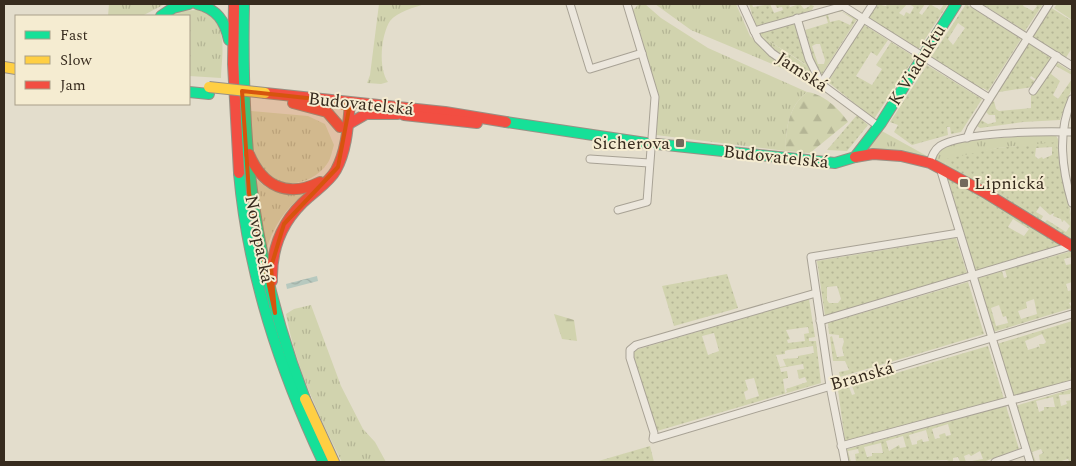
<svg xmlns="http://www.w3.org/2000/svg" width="1076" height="466" font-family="Spectral,serif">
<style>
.grass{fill:url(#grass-tufts)}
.forest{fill:url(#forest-firs)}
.park{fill:url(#park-dots);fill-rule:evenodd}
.pitch{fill:#d1d3ae}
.water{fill:url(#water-waves)}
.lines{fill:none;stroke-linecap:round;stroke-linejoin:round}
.street-casing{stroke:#a8a295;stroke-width:9}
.fast-casing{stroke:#989185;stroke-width:12}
.slow-casing{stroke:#989185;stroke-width:12}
.jam-casing{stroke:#989185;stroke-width:12}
.street{stroke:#ece7dd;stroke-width:7}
.fast{stroke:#16e098;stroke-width:10}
.slow{stroke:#ffcf43;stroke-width:10}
.jam{stroke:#f24e42;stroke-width:10}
.slow-bridge-casing{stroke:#989185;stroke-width:12;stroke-linecap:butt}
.slow-bridge{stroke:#ffcf43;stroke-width:10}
.marked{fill:#d6540e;fill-opacity:0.2;stroke:#d6540e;stroke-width:4;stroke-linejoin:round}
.poi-dot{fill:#73695b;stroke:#f5ecd1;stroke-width:2}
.labels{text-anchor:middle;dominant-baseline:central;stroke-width:4;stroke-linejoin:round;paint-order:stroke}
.street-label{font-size:18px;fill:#372b1e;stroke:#f5ecd1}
.poi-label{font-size:18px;fill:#372b1e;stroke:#f5ecd1;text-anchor:end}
</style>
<defs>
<pattern id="grass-tufts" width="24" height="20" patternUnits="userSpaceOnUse" patternTransform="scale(1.25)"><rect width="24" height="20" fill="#d1d3ae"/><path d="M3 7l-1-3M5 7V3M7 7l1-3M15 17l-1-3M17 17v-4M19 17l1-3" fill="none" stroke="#b4b595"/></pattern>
<pattern id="forest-firs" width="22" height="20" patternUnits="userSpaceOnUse" patternTransform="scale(1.25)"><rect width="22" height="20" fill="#d1d3ae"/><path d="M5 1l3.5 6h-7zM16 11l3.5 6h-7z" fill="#b4b595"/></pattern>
<pattern id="park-dots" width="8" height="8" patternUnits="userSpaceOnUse" patternTransform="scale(1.25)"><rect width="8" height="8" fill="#d1d3ae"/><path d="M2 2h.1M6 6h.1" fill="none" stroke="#b4b595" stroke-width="1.8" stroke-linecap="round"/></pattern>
<pattern id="water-waves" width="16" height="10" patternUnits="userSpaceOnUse" patternTransform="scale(1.25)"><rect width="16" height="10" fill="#b7c9bf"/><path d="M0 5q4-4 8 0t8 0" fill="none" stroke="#9eada4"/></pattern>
</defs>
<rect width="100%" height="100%" fill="#e3ddcc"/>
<g class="grass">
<polygon points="109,4 165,4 142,16 108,16"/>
<path d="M379 4H425C415 7 397 12 390 21 381 35 378 68 388 82L381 84 367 83 370 75Z"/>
<path d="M639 4H645L661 18 708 48 807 92C789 106 785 129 786 151L656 135 658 97 633 10Z"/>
<polygon points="655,4 736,4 750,36 772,56 796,74 691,30"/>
<path d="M198 10C230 20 222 51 221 78L189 76V16H169L179 11Z"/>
<polygon points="791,23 796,25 814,75 810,77 772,50 758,34 806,65 788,24"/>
<path d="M251 111 308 116 325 124 334 145C332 151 331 159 327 164 311 187 275 192 260 164 251 149 251 128 251 111Z"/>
<polygon points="880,130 927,156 924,159 870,152 868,148"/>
<polygon points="1055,134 1058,139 1072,221 1060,175 1057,143 997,148 945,162 946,165 941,165 935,161 936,155 943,147 963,141"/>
<path d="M253 176C269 193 282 194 304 194 284 210 273 227 266 251Z"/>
<path d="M311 305 341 386 363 429 375 442 386 462H342C319 417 295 365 286 314L294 309Z"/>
</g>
<g class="forest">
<path d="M807 92C824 94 839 109 848 122L810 153 786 151C785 129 789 106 807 92Z"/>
<polygon points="554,314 574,320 577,341 562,339"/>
</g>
<g class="park">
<polygon points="749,4 752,4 753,7 770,4 774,13 783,10 782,7 777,8 775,4 789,4 790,7 800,4 804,9 810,6 809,4 814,6 812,10 756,28"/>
<polygon points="877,4 886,6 887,4 907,4 899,13 904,16 906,12 910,14 914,7 909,4 925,4 919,13 922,15 930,4 940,10 944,4 948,4 918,50 867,18"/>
<path d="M966 4 1021 39 988 91 983 88 981 90 930 59ZM958 23 965 28 953 45 948 39Z"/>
<polygon points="982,4 1024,4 1023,6 1033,11 1037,6 1034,4 1043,4 1025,31"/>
<polygon points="1050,7 1072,21 1072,48 1065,59 1031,38"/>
<path d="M838 10 857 19 822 74 817 72 805 30 828 23 826 16 802 21ZM836 12H842L853 19 850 25 839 20 830 22 828 15ZM816 44H820L825 60 824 64H818L812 46Z"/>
<polygon points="788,24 795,28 807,65 758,34"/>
<polygon points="863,24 888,40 877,56 871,52 856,76 872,85 882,69 876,65 891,42 915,57 874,119 828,82"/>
<polygon points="1028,43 1051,58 1037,80 1031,76 1030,78 1036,82 1032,87 999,92 997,90"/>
<polygon points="1056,62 1072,72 1072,78 1072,75 1054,65 1051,74 1060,81 1053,95 1058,99 1072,79 1072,88 1060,120 1023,122 980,128 976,125 979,119 988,124 996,122 995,115 989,115 985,111 991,102 994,101 996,109 999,111 1031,108 1031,95 1038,90"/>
<polygon points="927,65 982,99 961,132 951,134 950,127 947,127 948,135 912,145 894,132 898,125 890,122"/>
<polygon points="857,115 868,125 847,151 827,150"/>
<path d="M1057 142C1059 175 1072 206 1072 238L1070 239 946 165 945 162 946 159 997 148ZM1052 147V155L1043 159 1042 157 1038 159 1035 156 1036 148ZM1040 206 1050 215 1054 213 1053 216 1061 219 1062 222 1064 220 1070 226 1066 232 1047 220 1045 222 1041 220 1043 216 1036 212Z"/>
<path d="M947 176 1058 243V246L975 272ZM1013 219 1029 229 1024 236 1008 227Z"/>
<path d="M956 238 967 273 825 316 817 261ZM837 286 841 299 838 303H829L827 300V287Z"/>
<path d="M1072 251V257L1064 259 1066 265 1072 264V282L1066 284 1068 291 1072 290V302L1069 303 1072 308 993 332 976 279 1002 271 1004 278 1007 277 1005 270ZM1034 299 1037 314 1021 319 1018 311 1027 308 1026 302ZM999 305 1003 317 1006 316 1008 323 996 326 991 308Z"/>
<polygon points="727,274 738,308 674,326 662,286"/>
<polygon points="968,282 984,334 840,377 839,372 849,370 845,361 833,361 830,337 832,336 837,357 844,356 842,348 844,342 843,338 839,338 839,335 829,334 828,323"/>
<path d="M809 299 815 337 809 338V341H816L821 383 657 431 632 351ZM808 327 809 333 804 334 805 341 788 343 787 340 790 339 786 330ZM714 333 719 351 708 355 702 336ZM813 346 814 353 798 356V358L783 359 786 366 780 367 776 355 785 354V351L788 350ZM803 364 804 369 797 370 799 379 805 377 807 382 786 389 787 392 785 393 783 379 788 378 787 371 781 372 780 368ZM754 378 759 396 746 400 744 392 748 390 745 380Z"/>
<path d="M1072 321V367L1070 368 1072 381 1012 396 997 344ZM1042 334 1046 342 1044 344H1039L1040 348 1037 345 1038 347 1028 350 1025 341Z"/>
<polygon points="988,346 1004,399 845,441 838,390 849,387 852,395 855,394 852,386"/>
<path d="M1072 389 1070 394 1059 395 1061 406 1067 404 1066 401 1072 400V461H1069L1068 459 1058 462H1040L1039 455 1043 453 1041 449 1032 452 1036 462H1033L1015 406ZM1053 397 1055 407H1044V410L1039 412 1036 401Z"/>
<path d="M1006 406 1019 449 983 462 972 461 983 459 980 451 971 456 969 454 964 456 966 462H960L958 457 953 458V461L951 462 947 460 856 462 855 454 859 453 858 449 848 451 851 462H849L847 449ZM948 424 951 435 946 436 945 433 939 435 940 438 935 439 932 429ZM926 430 929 441 923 442 922 439 917 441V444L912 445 909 435ZM903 436 906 447 900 448 899 445 889 451 886 441ZM881 443 883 453H872V456L867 457 864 447Z"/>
<polygon points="650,446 654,462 595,462"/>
</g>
<polygon class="pitch" points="1057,4 1072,5 1072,20 1054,8"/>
<polygon class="water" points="317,276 318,281 287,289 286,284"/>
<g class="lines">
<defs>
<g id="street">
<polyline points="570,4 590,69 642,53"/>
<polyline points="627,4 655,97 652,138"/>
<polyline points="742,4 758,39 772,53 808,78 821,84 878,126"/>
<polyline points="974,4 1072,66"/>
<polyline points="797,18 809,59 821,83"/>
<polyline points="754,31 843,6 989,98"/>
<polyline points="821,84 873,4"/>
<polyline points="1033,91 1057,56"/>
<path d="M1072 99C1057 133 1062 169 1072 203"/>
<polyline points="967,138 971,128 1049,4"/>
<polyline points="590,159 649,163"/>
<path d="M930 163C932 156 934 150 940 146 962 132 1044 131 1072 132"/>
<polyline points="940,168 1030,462"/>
<polyline points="618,210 647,202 651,149"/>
<polyline points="816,293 636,345 630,350 630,358 654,433 653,439 1072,314"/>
<polyline points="820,321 1071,246"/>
<polyline points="841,446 1072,384"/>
<polyline points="845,462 830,386 811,257 959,233"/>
<polyline points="995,462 1026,451"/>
</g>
<g id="fast">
<path d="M197 4C217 9 225 21 229 40"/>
<path d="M244 4C241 148 253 263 305 399"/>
<polyline points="161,16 173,8 189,4"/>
<polyline points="189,92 209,94"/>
<polyline points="506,122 646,143"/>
<polyline points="657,144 835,163 855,157 881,123 956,4"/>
<path d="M239 173C248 275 280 370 323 462"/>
</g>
<g id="slow">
<polyline points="4,67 16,69"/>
<polyline points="305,399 334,462"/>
</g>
<g id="jam">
<polyline points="234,4 233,64 239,173"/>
<polyline points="265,93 445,112 506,122"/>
<polyline points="293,103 327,112 340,127"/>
<polyline points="404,115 477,123"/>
<polyline points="347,125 366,114 398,114"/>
<path d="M249 154C263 187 288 198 320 182"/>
<polyline points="855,157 873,154 901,156 930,163 984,192 1072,246"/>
<path d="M272 281C271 247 283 219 309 197 319 188 330 181 336 170 347 150 348 125 350 103"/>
</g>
</defs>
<use href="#street" class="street-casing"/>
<use href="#fast" class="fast-casing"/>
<use href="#slow" class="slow-casing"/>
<use href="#jam" class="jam-casing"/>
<use href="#street" class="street"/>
<use href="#fast" class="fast"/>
<use href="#slow" class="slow"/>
<use href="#jam" class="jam"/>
<defs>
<polyline id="slow-bridge" points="209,87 265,93"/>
</defs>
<use href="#slow-bridge" class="slow-bridge-casing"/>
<use href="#slow-bridge" class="slow-bridge"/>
</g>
<path class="marked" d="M242 91 344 102 343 108 349 109 338 167 284 224 271 267 275 313 249 193Z"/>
<g class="poi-dot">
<rect x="675" y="138" width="10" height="10" rx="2.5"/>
<rect x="959" y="178" width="10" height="10" rx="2.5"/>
</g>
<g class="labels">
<g class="street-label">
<text transform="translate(917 65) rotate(-58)">K Viaduktu</text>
<text transform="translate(802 72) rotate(33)">Jamská</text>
<text transform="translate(361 104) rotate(6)">Budovatelská</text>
<text transform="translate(776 157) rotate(6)">Budovatelská</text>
<text transform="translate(259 239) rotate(79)">Novopacká</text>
<text transform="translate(862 376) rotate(-16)">Branská</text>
</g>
<g class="poi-label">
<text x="670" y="143">Sicherova</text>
<text x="974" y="183" text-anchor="start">Lipnická</text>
</g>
</g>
<rect width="1076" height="466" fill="none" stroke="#372b1e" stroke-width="10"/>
<rect x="15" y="15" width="175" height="90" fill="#f5ecd1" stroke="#a99f89"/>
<rect x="25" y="31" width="25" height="8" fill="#16e098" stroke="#a99f89"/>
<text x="60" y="40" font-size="15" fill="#372b1e">Fast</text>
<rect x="25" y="56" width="25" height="8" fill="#ffcf43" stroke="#a99f89"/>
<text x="60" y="65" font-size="15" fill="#372b1e">Slow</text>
<rect x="25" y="81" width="25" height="8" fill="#f24e42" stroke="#a99f89"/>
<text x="60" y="90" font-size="15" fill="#372b1e">Jam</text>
</svg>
